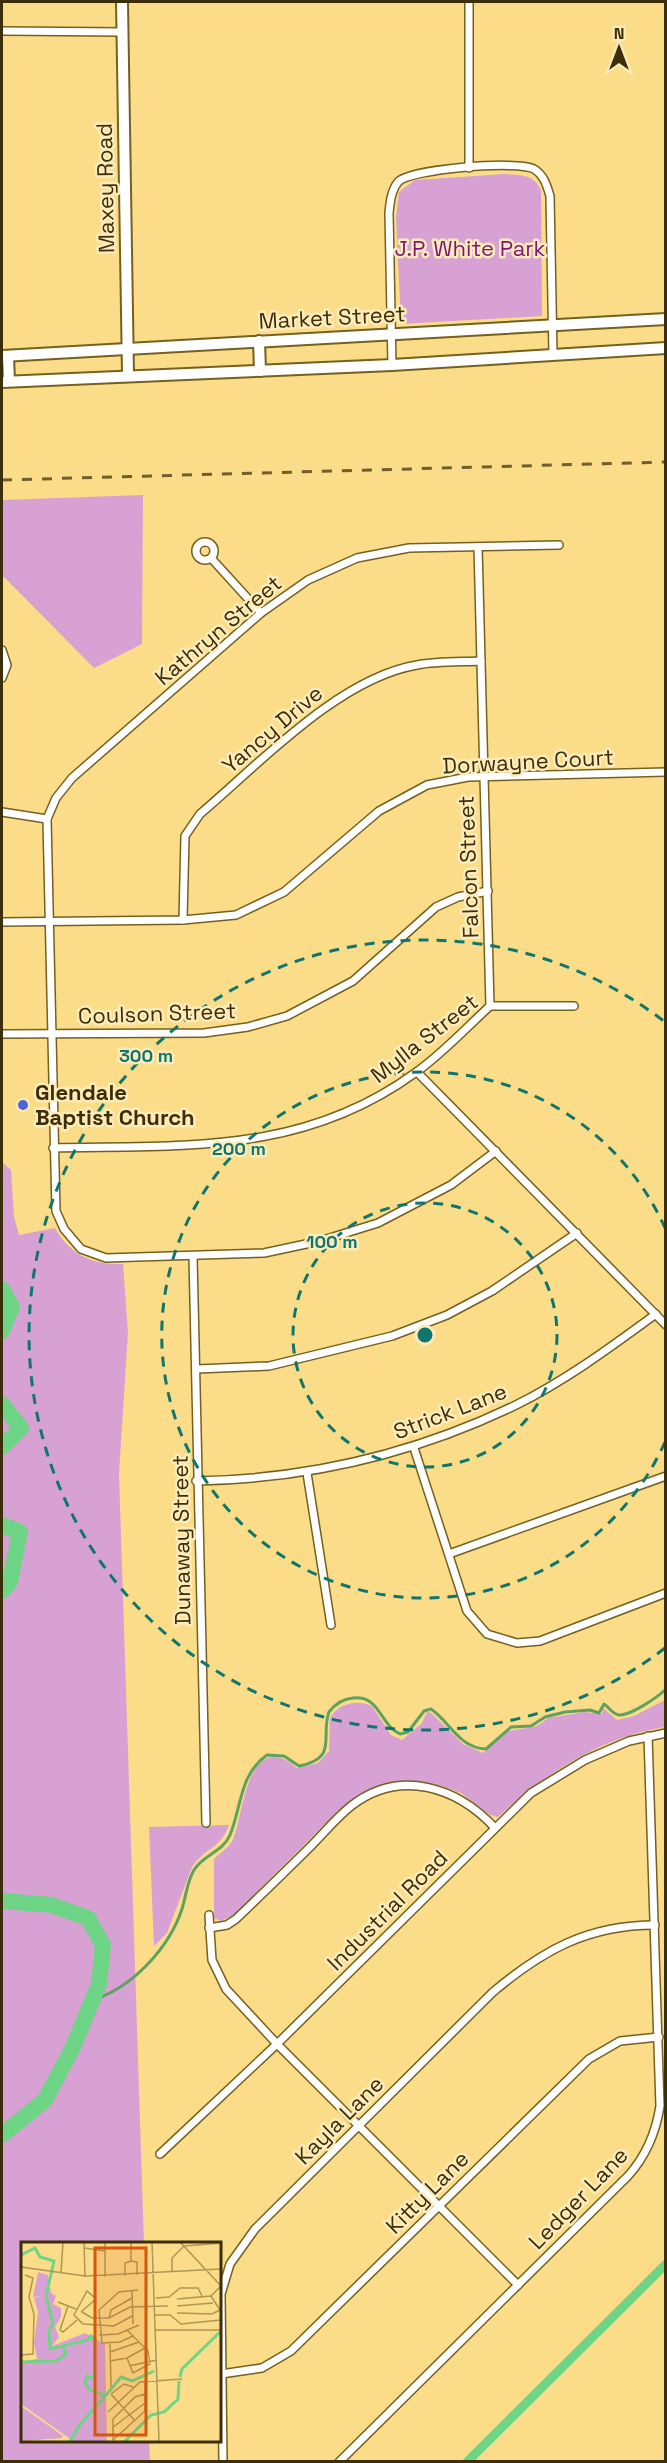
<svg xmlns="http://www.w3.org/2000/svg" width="667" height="2463" font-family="'Space Grotesk',sans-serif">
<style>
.green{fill:#d8a1d3}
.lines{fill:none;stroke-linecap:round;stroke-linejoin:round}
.stream{stroke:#5fa260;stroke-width:3}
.canal{stroke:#6ed486;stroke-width:9}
.river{stroke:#6ed486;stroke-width:16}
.street-casing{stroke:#76601e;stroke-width:10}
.secondary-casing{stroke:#76601e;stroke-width:14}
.street{stroke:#fff;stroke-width:7}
.secondary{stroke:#fff;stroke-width:10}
.rail{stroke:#705e2c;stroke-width:3;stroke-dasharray:10 10;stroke-linecap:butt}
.ring{fill:none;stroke:#0f766e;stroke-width:3;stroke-dasharray:10 8}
.poi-dot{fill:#4a65d9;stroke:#fdebba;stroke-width:2}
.labels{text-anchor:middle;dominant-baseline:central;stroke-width:5;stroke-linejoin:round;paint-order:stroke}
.street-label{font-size:22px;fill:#3b2e09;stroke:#fdebba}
.park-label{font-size:22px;fill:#7e157b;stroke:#fdebba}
.poi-label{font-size:22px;font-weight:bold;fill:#3b2e09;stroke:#fdebba;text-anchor:start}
.inset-river{fill:none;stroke:#6ed486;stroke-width:3}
.inset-road{fill:none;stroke:#ae9655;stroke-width:1.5}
.view{fill:#d7550c;fill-opacity:0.15;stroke:#d7550c;stroke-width:3}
.inset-edge{fill:none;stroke:#3b2e09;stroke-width:3}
.centre{fill:#0f766e;stroke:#fdebba;stroke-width:3}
.ring-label{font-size:18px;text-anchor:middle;font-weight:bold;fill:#0f766e;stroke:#fdebba;stroke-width:5;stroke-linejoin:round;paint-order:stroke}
</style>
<rect width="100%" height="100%" fill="#fbdc88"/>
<g class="green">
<path d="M505 174C521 175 534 174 541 190L542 316 401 324 396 217 399 192 415 180Z"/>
<polygon points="143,495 142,644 94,668 2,575 2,500"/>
<path d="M2 1162 11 1170 14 1217 19 1235 55 1228C70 1255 93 1265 123 1264L128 1332 119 1474 144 2244H22V2440L149 2441 150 2461H2Z"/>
<path d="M665 1700V1727C601 1737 545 1774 498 1817L490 1815 461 1793 439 1785 404 1781 378 1786 357 1797 337 1812 234 1915 221 1921 214 1918V1859C220 1853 230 1847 233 1839 242 1820 245 1754 276 1757 284 1758 291 1762 296 1768L318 1763 329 1751 330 1718C338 1703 358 1699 372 1706L391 1735 402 1740 422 1723 427 1712 431 1713 463 1744 483 1753 509 1731 537 1726 548 1718 585 1712 602 1714 603 1708 617 1720 634 1716Z"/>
<path d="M229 1825C221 1849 204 1848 192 1867L167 1933 154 1946 149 1827Z"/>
</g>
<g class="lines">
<path class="stream" d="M93 2000C133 1987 169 1948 182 1909 186 1896 188 1876 197 1866 207 1854 224 1850 230 1835 242 1806 239 1775 267 1755L284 1756 299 1766C339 1758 320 1737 329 1712 335 1704 342 1699 353 1698 380 1695 380 1725 400 1734L408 1732 424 1711 431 1709C450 1722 459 1748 486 1749L511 1727 531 1726 545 1717 565 1712 590 1710 599 1713 604 1704C609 1707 612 1714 619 1715 630 1716 658 1697 666 1689"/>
<polyline class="canal" points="467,2462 666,2264"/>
<g class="river">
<polyline points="2,1289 12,1307 2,1331"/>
<polyline points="2,1404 21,1428 2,1447"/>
<polyline points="2,1525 20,1532 10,1582 2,1591"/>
<polyline points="2,1901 51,1905 88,1918 103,1945 99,1984 73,2047 45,2100 2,2135"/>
</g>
<defs>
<g id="street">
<polyline points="2,31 122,32"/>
<polyline points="469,168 469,2"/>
<path d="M392 365 389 213C390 203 391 191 398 182 409 169 518 160 534 169 544 175 547 186 550 196L553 354"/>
<circle cx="205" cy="551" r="9"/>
<polyline points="478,547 490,1006"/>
<polyline points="211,558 261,613"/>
<polyline points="2,650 7,665 2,678"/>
<polyline points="2,812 47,819"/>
<path d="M183 920 185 836 200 814C259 764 339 678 417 665 437 661 460 662 481 661"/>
<polyline points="2,922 183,920 236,915 284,892 379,811 427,785 468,777 666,772"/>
<polyline points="2,1034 204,1033 248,1027 287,1016 353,981 436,907 458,897 488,891"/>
<polyline points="417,1072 666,1325"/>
<path d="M53 1148C185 1145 302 1155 415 1073 442 1054 466 1028 490 1006H574"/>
<polyline points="496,1151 451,1185 378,1223 320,1241 264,1253 106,1258 81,1249 64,1229 56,1211 47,819 56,798 72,778 261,613 308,580 357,558 409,548 559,545"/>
<polyline points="193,1257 206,1823"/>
<polyline points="197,1369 269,1366 392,1336 447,1315 492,1291 577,1233"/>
<polyline points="414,1448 467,1611 487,1634 517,1643 540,1641 666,1593"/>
<polyline points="307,1473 331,1625"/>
<path d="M196 1481C307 1479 414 1454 514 1406 565 1381 611 1347 656 1314"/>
<polyline points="449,1554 666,1476"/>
<polyline points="209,1915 212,1960 226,1989 277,2044 518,2285"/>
<path d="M209 1928 227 1925 236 1919C261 1895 285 1872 309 1848 323 1834 336 1818 351 1806 400 1768 457 1787 495 1828"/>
<polyline points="160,2154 277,2044 531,1793 585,1760 629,1741 666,1733"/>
<polyline points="221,2374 262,2368 291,2351 589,2059 620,2041 659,2037"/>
<path d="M223 2462 221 2294 230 2264 255 2229 493 1992C543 1950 588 1925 655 1925"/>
<path d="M339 2462 628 2176C646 2156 656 2132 660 2106L648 1736"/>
</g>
<g id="secondary">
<polyline points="122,2 128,374"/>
<polyline points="259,341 260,371"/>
<polyline points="2,356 666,319"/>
<polyline points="8,356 9,381"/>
<polyline points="2,382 392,365 666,348"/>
</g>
</defs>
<use href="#street" class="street-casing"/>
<use href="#secondary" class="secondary-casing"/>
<use href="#street" class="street"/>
<use href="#secondary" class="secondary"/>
<polyline class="rail" points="2,480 666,462"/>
</g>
<g class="ring">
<circle cx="425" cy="1335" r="132"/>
<path d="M665 1442A263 263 0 1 1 665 1228"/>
<path d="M665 1648A395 395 0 1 1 665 1022"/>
</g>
<circle class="poi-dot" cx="23" cy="1105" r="6"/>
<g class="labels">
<g class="street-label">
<text transform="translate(105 188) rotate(-91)">Maxey Road</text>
<text transform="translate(332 317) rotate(-3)">Market Street</text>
<text transform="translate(218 630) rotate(-40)">Kathryn Street</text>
<text transform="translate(272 729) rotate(-40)">Yancy Drive</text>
<text transform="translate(528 761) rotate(-3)">Dorwayne Court</text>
<text transform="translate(468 867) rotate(-92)">Falcon Street</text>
<text transform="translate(157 1013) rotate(-2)">Coulson Street</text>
<text transform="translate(424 1038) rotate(-38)">Mylla Street</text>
<text transform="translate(450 1411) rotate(-21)">Strick Lane</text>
<text transform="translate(181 1540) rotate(-91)">Dunaway Street</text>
<text transform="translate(387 1910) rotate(-45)">Industrial Road</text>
<text transform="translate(339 2120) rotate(-45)">Kayla Lane</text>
<text transform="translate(427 2192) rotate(-45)">Kitty Lane</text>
<text transform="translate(578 2198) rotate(-46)">Ledger Lane</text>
</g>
<g class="park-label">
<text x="470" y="248">J.P. White Park</text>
</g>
<g class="poi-label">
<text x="35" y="1092">Glendale<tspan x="35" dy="25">Baptist Church</tspan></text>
</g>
</g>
<g transform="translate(21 2242)">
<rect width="200" height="200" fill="#fbdc88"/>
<path d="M17 30 27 33 30 51 35 54 32 62 40 66V75L34 85 38 95 31 104 64 91 84 102 86 199H52L0 162V120L16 117 13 101 17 70 13 56 19 54 12 55ZM0 164 42 194 41 196 0 199Z" fill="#d8a1d3"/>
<path class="inset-river" d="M0 13 14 6 19 15 33 19 25 54 32 82 28 89 29 107 67 98 70 94 74 98 73 137 66 134 64 141 69 148 81 152 82 157 60 181 49 199M0 120 35 119 45 112 42 104M159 135 161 127 200 89M81 158 100 135 111 139 133 129M104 199 130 173 143 170 157 157 158 139"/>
<path class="inset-road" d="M63 0 64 35M66 0H104M84 0V35M110 0V19M131 0 138 199M159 0 200 44M163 4 200 1M63 6 84 9M110 19 116 20V33M0 25 64 34 200 27M40 30 42 0M151 31V16L163 4M104 34V21L110 19M111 48 112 82M135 56 148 55 159 46H177L181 54M156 57 190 54M37 60 55 67M47 64 39 88 42 90 56 78M156 64 192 61M199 68 190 54 200 44M60 70 75 57 66 49 53 73 62 82 93 84 111 74M61 70 71 76H88L109 65 147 64M156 71 191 72 199 68M133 73H149L160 82 200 78M88 76 90 68 111 56M134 88H200M78 93 97 92 118 83M112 94 99 100 81 101 78 68 98 50 117 48M89 102 90 145M89 110 118 100M0 113 12 112 13 72 8 55 12 36 4 33M106 116 112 131 129 122 127 109 106 88M89 119 106 116 124 106M108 124 136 118M124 138V169L92 198V177L114 155 124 152M90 152 114 179M90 152 103 142 112 145M87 170 119 140 161 137M91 186 124 161"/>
<path class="view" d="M74 6H125V193H74Z"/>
<rect width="200" height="200" class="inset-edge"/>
</g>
<circle cx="425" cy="1335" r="9" class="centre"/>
<g class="ring-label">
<text x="146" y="1062">300 m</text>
<text x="239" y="1155">200 m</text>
<text x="332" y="1248">100 m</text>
</g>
<rect width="667" height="2463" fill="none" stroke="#3b2e09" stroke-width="6"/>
<g transform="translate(619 48)" stroke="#fdebba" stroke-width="4.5" paint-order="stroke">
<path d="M0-4.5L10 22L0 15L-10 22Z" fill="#3b2e09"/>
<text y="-9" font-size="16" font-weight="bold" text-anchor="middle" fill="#3b2e09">N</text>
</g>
</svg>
